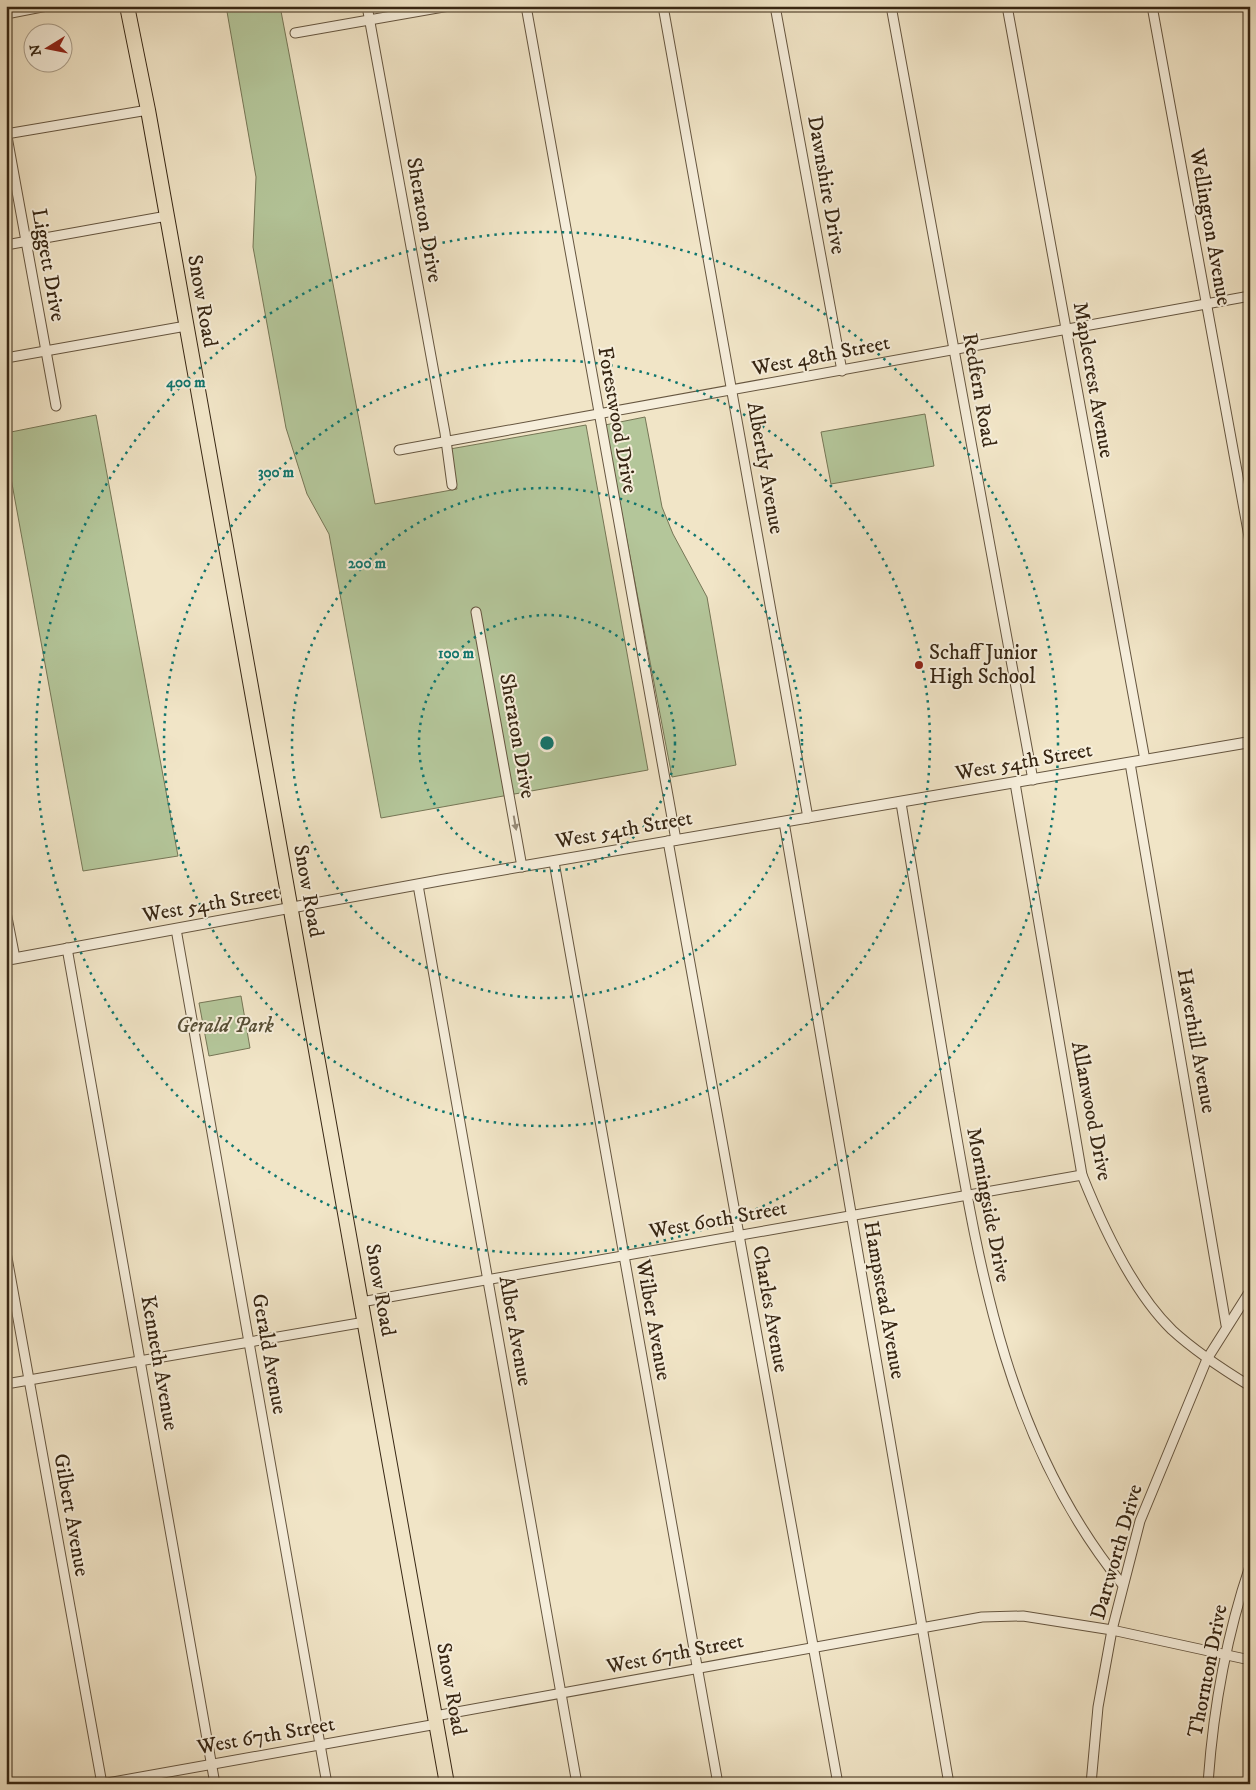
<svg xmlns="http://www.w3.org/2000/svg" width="1256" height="1790" font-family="'IM FELL DW Pica',serif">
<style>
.green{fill:#b4c69a;stroke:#767656}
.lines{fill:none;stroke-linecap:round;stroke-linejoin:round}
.minor-casing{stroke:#665640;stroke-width:11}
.tertiary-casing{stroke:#665640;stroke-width:12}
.primary-casing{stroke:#372613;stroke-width:16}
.minor{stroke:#f6eedb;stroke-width:9}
.tertiary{stroke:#f6eedb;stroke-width:10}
.primary{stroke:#f1e5c7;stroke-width:14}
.oneway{fill:#968a77}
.ring{fill:none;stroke:#0f766e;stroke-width:2.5;stroke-dasharray:2.5 5}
.poi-dot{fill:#8f2418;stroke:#f6eedb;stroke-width:2}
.labels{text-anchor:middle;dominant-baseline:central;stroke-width:4;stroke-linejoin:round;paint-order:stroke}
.street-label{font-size:21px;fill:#372613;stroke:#f6eedb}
.poi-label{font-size:21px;fill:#372613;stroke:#f6eedb;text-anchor:start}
.park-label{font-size:21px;font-style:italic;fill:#564e35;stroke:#f6eedb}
.centre{fill:#0f766e;stroke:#f6eedb;stroke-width:2.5}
.ring-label{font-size:15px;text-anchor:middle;font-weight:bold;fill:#0f766e;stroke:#f6eedb;stroke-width:4;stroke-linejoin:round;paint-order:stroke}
</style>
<rect width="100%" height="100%" fill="#f1e5c7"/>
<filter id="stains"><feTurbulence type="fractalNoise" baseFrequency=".004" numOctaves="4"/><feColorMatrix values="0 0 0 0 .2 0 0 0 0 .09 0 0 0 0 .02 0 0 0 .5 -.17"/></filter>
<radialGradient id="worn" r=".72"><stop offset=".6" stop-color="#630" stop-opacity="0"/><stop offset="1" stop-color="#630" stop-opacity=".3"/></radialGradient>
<g class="green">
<polygon points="226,6 280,6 375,504 457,489 450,449 586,425 648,770 381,818 329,534 307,494 286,428 253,247 256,177"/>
<polygon points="925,414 934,466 831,484 821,432"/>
<polygon points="96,415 178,856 83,871 6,451 6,433"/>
<polygon points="645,417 662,507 673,534 707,597 736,765 672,777 605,425"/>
<polygon points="241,996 250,1048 209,1056 199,1003"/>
</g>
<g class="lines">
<defs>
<g id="minor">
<polyline points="367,6 445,433 452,485"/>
<polyline points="526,6 676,840"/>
<polyline points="663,6 808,818"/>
<polyline points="775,6 842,371"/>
<polyline points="891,6 1033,780"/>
<polyline points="1007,6 1145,760"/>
<polyline points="1152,6 1250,542"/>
<polyline points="6,14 47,6"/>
<polyline points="295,33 449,6"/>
<polyline points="6,131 56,406"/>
<polyline points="6,134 148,110"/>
<polyline points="6,245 167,216"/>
<polyline points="6,358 186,326"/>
<polyline points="399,450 1250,296"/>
<polyline points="476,612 522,867"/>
<polyline points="1130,763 1226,1325"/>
<path d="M1015 783 1082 1175C1102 1225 1133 1292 1172 1330 1196 1352 1222 1369 1250 1386"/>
<path d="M901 803C917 900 933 996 949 1092 979 1268 1006 1441 1122 1584"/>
<polyline points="784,822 949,1784"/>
<polyline points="668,841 838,1784"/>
<polyline points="554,862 718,1784"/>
<polyline points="418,885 577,1784"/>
<polyline points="6,912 15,958"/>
<polyline points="176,929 327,1784"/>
<polyline points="67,948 215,1784"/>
<polyline points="6,1252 102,1784"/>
<polyline points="361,1302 1082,1175"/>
<polyline points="6,1384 365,1322"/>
<polyline points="435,1716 982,1617 1023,1616 1112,1630 1250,1660"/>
<polyline points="102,1784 437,1724"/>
<polyline points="1091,1784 1098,1707 1112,1630 1140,1521 1207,1359 1250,1291"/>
<path d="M1208 1784C1213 1710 1226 1637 1250 1566"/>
</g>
<polyline id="tertiary" points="6,960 442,880 1250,742"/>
<polyline id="primary" points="127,6 148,110 447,1784"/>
</defs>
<use href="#minor" class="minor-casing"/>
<use href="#tertiary" class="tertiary-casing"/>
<use href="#primary" class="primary-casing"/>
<use href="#minor" class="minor"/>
<use href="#tertiary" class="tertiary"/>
<use href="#primary" class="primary"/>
</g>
<defs><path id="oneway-solid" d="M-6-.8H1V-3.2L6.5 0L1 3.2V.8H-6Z" transform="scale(1.25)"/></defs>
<use class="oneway" href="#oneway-solid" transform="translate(515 823) rotate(80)"/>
<g class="ring">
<circle cx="547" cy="743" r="128"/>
<circle cx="547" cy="743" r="255"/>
<circle cx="547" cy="743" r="383"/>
<circle cx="547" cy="743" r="511"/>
</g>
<circle class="poi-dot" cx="919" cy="665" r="5"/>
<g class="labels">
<g class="street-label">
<text transform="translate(826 185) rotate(80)">Dawnshire Drive</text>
<text transform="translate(424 220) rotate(80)">Sheraton Drive</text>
<text transform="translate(1210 227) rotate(80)">Wellington Avenue</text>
<text transform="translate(48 265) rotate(80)">Liggett Drive</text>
<text transform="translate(202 301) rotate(80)">Snow Road</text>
<text transform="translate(821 356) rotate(-11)">West 48th Street</text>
<text transform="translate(1093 380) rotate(80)">Maplecrest Avenue</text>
<text transform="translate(979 390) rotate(80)">Redfern Road</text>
<text transform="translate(617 420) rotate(80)">Forestwood Drive</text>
<text transform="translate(765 468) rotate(80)">Albertly Avenue</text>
<text transform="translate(517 736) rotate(80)">Sheraton Drive</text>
<text transform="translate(1024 762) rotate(-10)">West 54th Street</text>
<text transform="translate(624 830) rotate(-10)">West 54th Street</text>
<text transform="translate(308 891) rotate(80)">Snow Road</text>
<text transform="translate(211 904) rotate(-10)">West 54th Street</text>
<text transform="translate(1196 1041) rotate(80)">Haverhill Avenue</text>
<text transform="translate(1091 1111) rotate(79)">Allanwood Drive</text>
<text transform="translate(988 1205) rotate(79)">Morningside Drive</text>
<text transform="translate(718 1220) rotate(-10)">West 60th Street</text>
<text transform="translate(380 1290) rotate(80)">Snow Road</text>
<text transform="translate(884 1300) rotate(80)">Hampstead Avenue</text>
<text transform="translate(770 1309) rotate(80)">Charles Avenue</text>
<text transform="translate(653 1320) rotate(80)">Wilber Avenue</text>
<text transform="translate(515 1331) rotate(80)">Alber Avenue</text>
<text transform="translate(269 1354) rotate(80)">Gerald Avenue</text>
<text transform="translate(159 1363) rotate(80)">Kenneth Avenue</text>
<text transform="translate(71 1515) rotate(80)">Gilbert Avenue</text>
<text transform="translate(1117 1552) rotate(-74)">Dartworth Drive</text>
<text transform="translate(675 1654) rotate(-11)">West 67th Street</text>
<text transform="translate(1208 1671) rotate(-79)">Thornton Drive</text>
<text transform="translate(451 1689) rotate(80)">Snow Road</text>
<text transform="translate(266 1736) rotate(-10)">West 67th Street</text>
</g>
<g class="poi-label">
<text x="929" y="653">Schaff Junior<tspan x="929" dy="24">High School</tspan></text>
</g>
<g class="park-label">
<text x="225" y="1026">Gerald Park</text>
</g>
</g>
<circle cx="547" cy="743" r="8" class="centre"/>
<g class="ring-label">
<text x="186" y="387">400 m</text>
<text x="276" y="477">300 m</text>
<text x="367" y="568">200 m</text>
<text x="456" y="658">100 m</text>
</g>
<rect width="1256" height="1790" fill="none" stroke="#f1e5c7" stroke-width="25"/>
<rect x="8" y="8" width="1241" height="1775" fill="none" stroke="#372613" stroke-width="2.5"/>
<rect x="12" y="12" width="1231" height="1765" fill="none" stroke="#372613"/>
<g transform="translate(48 48) rotate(260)"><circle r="24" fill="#f6eedb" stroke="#aa9e8b"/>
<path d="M0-4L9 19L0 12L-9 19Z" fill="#8f2418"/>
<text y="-8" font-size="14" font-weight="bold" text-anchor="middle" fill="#372613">N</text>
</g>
<rect width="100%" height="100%" filter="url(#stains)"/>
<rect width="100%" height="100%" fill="url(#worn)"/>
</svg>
